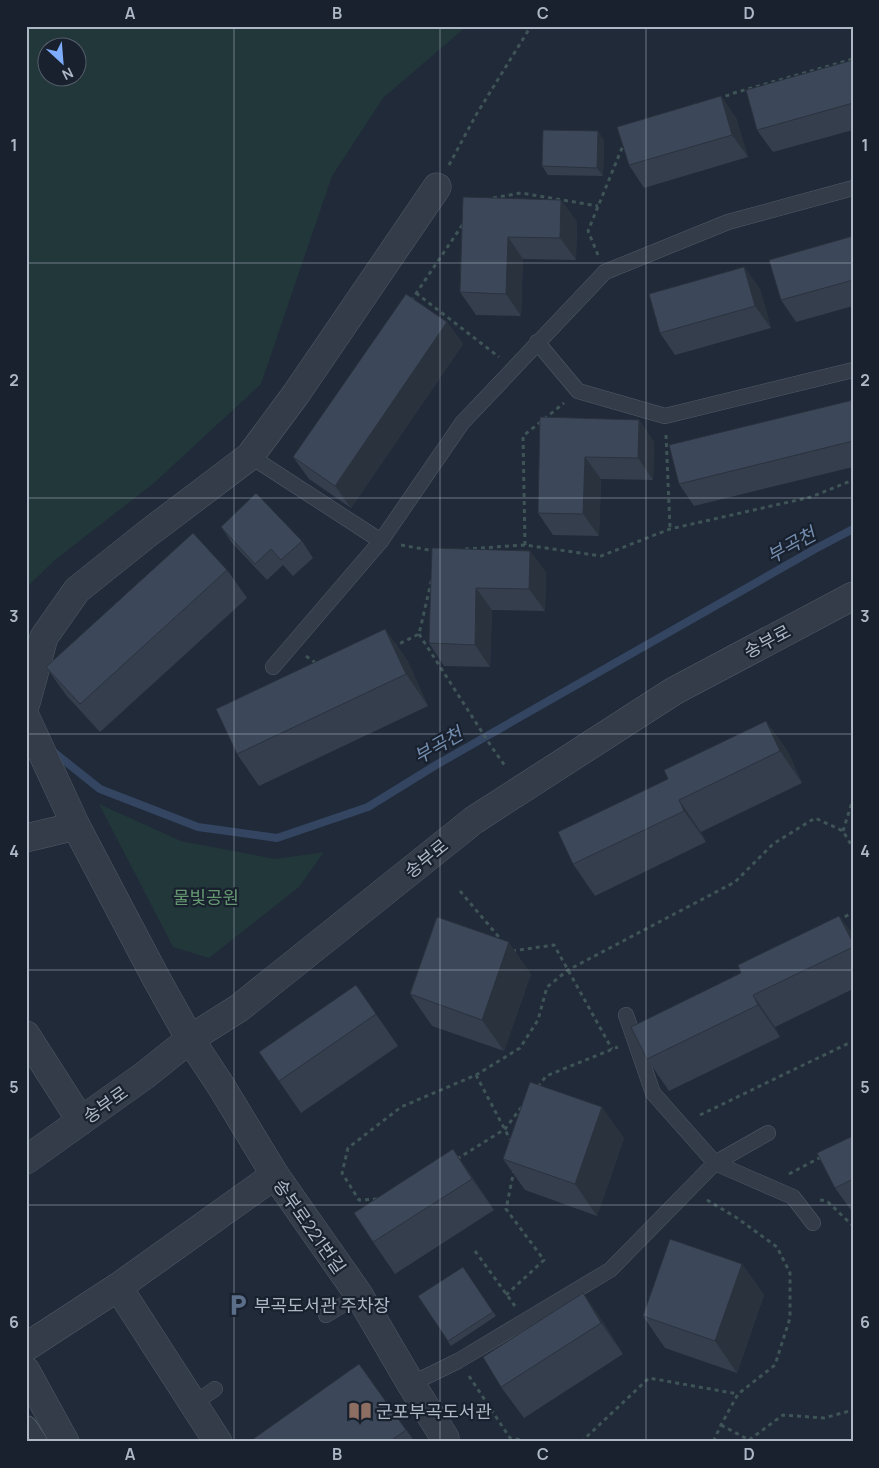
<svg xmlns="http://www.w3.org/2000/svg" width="879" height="1468" font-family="Manrope,'Noto Sans KR',sans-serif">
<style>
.green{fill:#22373a;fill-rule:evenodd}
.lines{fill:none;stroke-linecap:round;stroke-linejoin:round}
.stream{stroke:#334561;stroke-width:8}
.service-casing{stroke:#515a67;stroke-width:16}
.pedestrian-casing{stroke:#515a67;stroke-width:24}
.minor-casing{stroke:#515a67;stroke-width:29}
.tertiary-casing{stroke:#515a67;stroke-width:29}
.path{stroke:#3f5457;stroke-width:3;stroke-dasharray:4 4;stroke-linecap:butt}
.service{stroke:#343c49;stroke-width:15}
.pedestrian{stroke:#343c49;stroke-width:22}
.minor{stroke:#343c49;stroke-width:28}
.tertiary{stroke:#343c49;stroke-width:28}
.wall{fill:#343e4d}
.shaded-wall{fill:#2a323e}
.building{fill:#3c4859;stroke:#2a323e}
.grid{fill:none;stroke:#aeb7c6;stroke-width:1;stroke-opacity:0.55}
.labels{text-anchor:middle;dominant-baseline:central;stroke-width:4.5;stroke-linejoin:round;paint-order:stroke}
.street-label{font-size:18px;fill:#aeb7c6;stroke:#19212e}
.park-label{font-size:18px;fill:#659771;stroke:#19212e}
.poi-label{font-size:18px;fill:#aeb7c6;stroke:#19212e;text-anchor:start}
.water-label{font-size:19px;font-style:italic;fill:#748eaf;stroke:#19212e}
.neatline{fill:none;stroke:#aeb7c6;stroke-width:2}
.grid-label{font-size:16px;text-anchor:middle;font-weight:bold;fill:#aeb7c6}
</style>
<rect width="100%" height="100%" fill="#202a39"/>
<g class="green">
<path d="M26 26H467L383 98 332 176 261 384 154 483 55 560 26 588ZM48 48H78V78H48Z"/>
<polygon points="99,804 181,841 275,859 324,852 299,887 209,958 173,947"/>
</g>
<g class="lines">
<polyline class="stream" points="51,750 100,789 198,827 277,838 368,807 436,765 815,549 853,529"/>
<defs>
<g id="service">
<polyline points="537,342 578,391 665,416 853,370"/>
<polyline points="250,456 381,541 273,667"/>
<polyline points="381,541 462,423 605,272 728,222 853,188"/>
<polyline points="626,1015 653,1093 715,1163 793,1197 813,1223"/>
<polyline points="326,1315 359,1295"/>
<polyline points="411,1384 458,1361 610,1270 715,1163 768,1133"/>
<polyline points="193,1404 215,1389"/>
</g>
<polyline id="pedestrian" points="26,1427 36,1442"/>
<g id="minor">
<polyline points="26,703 44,637 77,590 147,534 250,456 296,394 437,187"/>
<polyline points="26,718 76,826 156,978 190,1039 221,1086 275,1175 359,1295 411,1384 445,1438"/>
<polyline points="26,838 76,826"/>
<polyline points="26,1035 81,1121"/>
<polyline points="118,1287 218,1442"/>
<polyline points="26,1347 118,1287 275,1175"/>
<polyline points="26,1371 65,1442"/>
</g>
<polyline id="tertiary" points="26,1160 145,1075 190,1039 239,1008 474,820 674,691 853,596"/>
</defs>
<use href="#service" class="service-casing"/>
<use href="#pedestrian" class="pedestrian-casing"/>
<use href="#minor" class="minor-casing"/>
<use href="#tertiary" class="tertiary-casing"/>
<g class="path">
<polyline points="718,99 734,93 853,59"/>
<polyline points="449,165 476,115 531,26"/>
<polyline points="493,198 521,193 598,206"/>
<polyline points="598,255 588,231 624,143"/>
<polyline points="416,293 499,357"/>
<polyline points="411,301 463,224"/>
<polyline points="666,435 670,528"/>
<polyline points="401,545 434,551"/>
<polyline points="525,545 523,436 564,403"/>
<polyline points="465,549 525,545 601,556 670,529 811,497 853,480"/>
<polyline points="419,634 491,746 505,766"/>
<polyline points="393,647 419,634 432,578"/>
<polyline points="306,656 317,664"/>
<polyline points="843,831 853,799"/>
<polyline points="460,891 503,942"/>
<polyline points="838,921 853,912"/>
<polyline points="512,951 554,945 612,1049"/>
<polyline points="476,1075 512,1143"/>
<polyline points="538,1087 546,1076 618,1047"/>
<polyline points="700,1115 853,1041"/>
<polyline points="457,1159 505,1129 523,1105"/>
<polyline points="789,1174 821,1157"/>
<polyline points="377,1199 359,1200 342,1173 348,1148 401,1107 476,1075 520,1048 538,1020 547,987 568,970 735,882 773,844 815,818 843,831 853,848"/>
<polyline points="707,1200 737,1218 777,1247 790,1273 790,1318 775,1365 738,1394 721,1425 713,1442"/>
<polyline points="820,1200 827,1201 853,1226"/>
<polyline points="475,1251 515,1306"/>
<polyline points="506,1295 544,1260 506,1209 514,1170"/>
<polyline points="469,1376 510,1438 535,1442"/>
<polyline points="721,1425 749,1440 783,1415 824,1418 853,1410"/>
<polyline points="581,1442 649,1378 738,1394"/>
</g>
<use href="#service" class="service"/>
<use href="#pedestrian" class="pedestrian"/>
<use href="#minor" class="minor"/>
<use href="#tertiary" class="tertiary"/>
</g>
<g class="wall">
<polygon points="853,60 853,130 773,152 757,130"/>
<polygon points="721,96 736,118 748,157 644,188 629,165"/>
<polygon points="604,140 603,176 548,175 542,166"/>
<polygon points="463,197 561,200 577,222 576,260 523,259 521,316 476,315 460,292"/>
<polygon points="853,236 853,306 796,322 781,300"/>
<polygon points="744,267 760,289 771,328 675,355 660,333"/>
<polygon points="447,322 463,344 351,508 309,479 293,457"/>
<polygon points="853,400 853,467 694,506 679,484"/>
<polygon points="540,417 639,420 654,442 653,480 601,479 599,536 553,535 538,513"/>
<polygon points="221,527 302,541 313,558 293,576 283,565 267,580 232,543"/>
<polygon points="432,548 530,551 546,573 545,611 492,610 490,667 444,666 429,643"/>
<polygon points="227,570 247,598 100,732 66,695 46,667"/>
<polygon points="385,629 407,660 428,706 259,786 237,754"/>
<polygon points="766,721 788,752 802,783 701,832 706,842 595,896 573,864"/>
<polygon points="839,916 853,935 853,989 775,1027 780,1037 669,1091 647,1059 741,973"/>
<polygon points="531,974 504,1051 432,1026 410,994"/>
<polygon points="356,985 398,1046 301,1113 259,1052"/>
<polygon points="853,1136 853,1213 835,1188"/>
<polygon points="624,1138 597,1216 525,1190 503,1159"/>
<polygon points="453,1149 475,1181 494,1210 395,1274 373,1242"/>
<polygon points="742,1264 764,1295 737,1373 665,1348 643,1316"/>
<polygon points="463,1267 496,1316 451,1346 418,1296"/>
<polygon points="583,1293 605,1325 623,1354 524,1418 501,1387"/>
<polygon points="359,1364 415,1442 249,1442"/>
</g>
<g class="shaded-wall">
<polygon points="721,96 736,118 748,157 732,135"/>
<polygon points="598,131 604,140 603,176 597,168"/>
<polygon points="561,200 577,222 576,260 560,238"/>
<polygon points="508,237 523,259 521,316 506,294"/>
<polygon points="744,267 760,289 771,328 755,306"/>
<polygon points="447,322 463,344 351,508 335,486"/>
<polygon points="639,420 654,442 653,480 638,458"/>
<polygon points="585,457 601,479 599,536 583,514"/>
<polygon points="530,551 546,573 545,611 529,589"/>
<polygon points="476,588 492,610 490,667 475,645"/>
<polygon points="385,629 407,660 428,706 406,674"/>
<polygon points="766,721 788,752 802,783 780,751"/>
<polygon points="679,800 701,832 706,842 684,811"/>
<polygon points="839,916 853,935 853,943"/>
<polygon points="509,942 531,974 504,1051 482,1020"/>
<polygon points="753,995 775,1027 780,1037 758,1005"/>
<polygon points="602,1107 624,1138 597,1216 575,1184"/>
<polygon points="453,1149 475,1181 494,1210 472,1179"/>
<polygon points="742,1264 764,1295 737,1373 715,1341"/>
<polygon points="583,1293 605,1325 623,1354 601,1323"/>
</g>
<g class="building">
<polygon points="853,60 853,103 757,130 746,90"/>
<polygon points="721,96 732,135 629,165 617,127"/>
<polygon points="543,130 598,131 597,168 542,166"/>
<polygon points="463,197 561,200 560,238 508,237 506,294 460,292"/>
<polygon points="853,236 853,280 781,300 769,260"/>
<polygon points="744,267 755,306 660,333 649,294"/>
<polygon points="406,294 447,322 335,486 293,457"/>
<polygon points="853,400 853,441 679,484 669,445"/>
<polygon points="540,417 639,420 638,458 585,457 583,514 538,513"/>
<polygon points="256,493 302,541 281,560 271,549 255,564 221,527"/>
<polygon points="193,533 227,570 80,704 46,667"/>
<polygon points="432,548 530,551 529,589 476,588 475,645 429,643"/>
<polygon points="385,629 406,674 237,754 216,709"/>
<polygon points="766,721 780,751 679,800 684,811 573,864 558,832 668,779 664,770"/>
<polygon points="839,916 853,943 853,947 753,995 758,1005 647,1059 631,1027 741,973 738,965"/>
<polygon points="437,917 509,942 482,1020 410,994"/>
<polygon points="356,985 376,1014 279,1081 259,1052"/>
<polygon points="530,1082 602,1107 575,1184 503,1159"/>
<polygon points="853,1136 853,1179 835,1188 817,1153"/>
<polygon points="453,1149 472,1179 373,1242 354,1213"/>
<polygon points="670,1239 742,1264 715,1341 643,1316"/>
<polygon points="463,1267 493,1312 448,1341 418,1296"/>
<polygon points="583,1293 601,1323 501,1387 483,1357"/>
<polygon points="359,1364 406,1430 389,1442 249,1442"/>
</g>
<path class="grid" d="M234 26V1442M440 26V1442M646 26V1442M26 263H853M26 498H853M26 734H853M26 970H853M26 1205H853"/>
<defs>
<symbol id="parking-bare" viewBox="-9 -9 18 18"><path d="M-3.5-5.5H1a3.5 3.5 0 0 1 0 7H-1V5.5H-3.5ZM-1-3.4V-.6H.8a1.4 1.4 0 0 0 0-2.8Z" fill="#5c6f8a" stroke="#19212e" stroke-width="2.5" paint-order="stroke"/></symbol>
<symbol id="library-bare" viewBox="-9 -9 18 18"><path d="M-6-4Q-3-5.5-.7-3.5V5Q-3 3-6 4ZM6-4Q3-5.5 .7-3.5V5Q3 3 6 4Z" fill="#8d6e63" stroke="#19212e" stroke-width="2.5" paint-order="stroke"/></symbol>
</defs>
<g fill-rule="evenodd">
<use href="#parking-bare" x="222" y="1289" width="32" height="32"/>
<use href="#library-bare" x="344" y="1395" width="32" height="32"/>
</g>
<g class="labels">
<g class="street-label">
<text transform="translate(767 641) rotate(-28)">송부로</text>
<text transform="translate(426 858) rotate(-39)">송부로</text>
<text transform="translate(105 1104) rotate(-35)">송부로</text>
<text transform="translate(310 1226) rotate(55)">송부로221번길</text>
</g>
<g class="park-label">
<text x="206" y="897">물빛공원</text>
</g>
<g class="poi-label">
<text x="254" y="1305">부곡도서관 주차장</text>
<text x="376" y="1411">군포부곡도서관</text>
</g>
<g class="water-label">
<text transform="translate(791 545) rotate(-29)">부곡천</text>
<text transform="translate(438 745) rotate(-30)">부곡천</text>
</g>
</g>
<rect width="879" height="1468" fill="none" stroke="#19212e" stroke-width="55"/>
<g transform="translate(62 62) rotate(154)"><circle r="24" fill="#19212e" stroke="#555d6b"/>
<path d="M0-4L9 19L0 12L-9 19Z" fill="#7eadfb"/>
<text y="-8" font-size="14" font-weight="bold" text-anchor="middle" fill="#aeb7c6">N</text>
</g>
<rect x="28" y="28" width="824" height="1412" class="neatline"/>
<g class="grid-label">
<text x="130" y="19">A</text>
<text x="337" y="19">B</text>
<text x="543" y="19">C</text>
<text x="749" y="19">D</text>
<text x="14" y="151">1</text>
<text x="865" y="151">1</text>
<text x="14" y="386">2</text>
<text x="865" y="386">2</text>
<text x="14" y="622">3</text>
<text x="865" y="622">3</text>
<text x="14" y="857">4</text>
<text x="865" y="857">4</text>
<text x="14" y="1093">5</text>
<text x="865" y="1093">5</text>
<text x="14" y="1328">6</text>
<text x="865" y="1328">6</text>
<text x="130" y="1460">A</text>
<text x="337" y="1460">B</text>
<text x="543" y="1460">C</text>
<text x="749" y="1460">D</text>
</g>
</svg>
